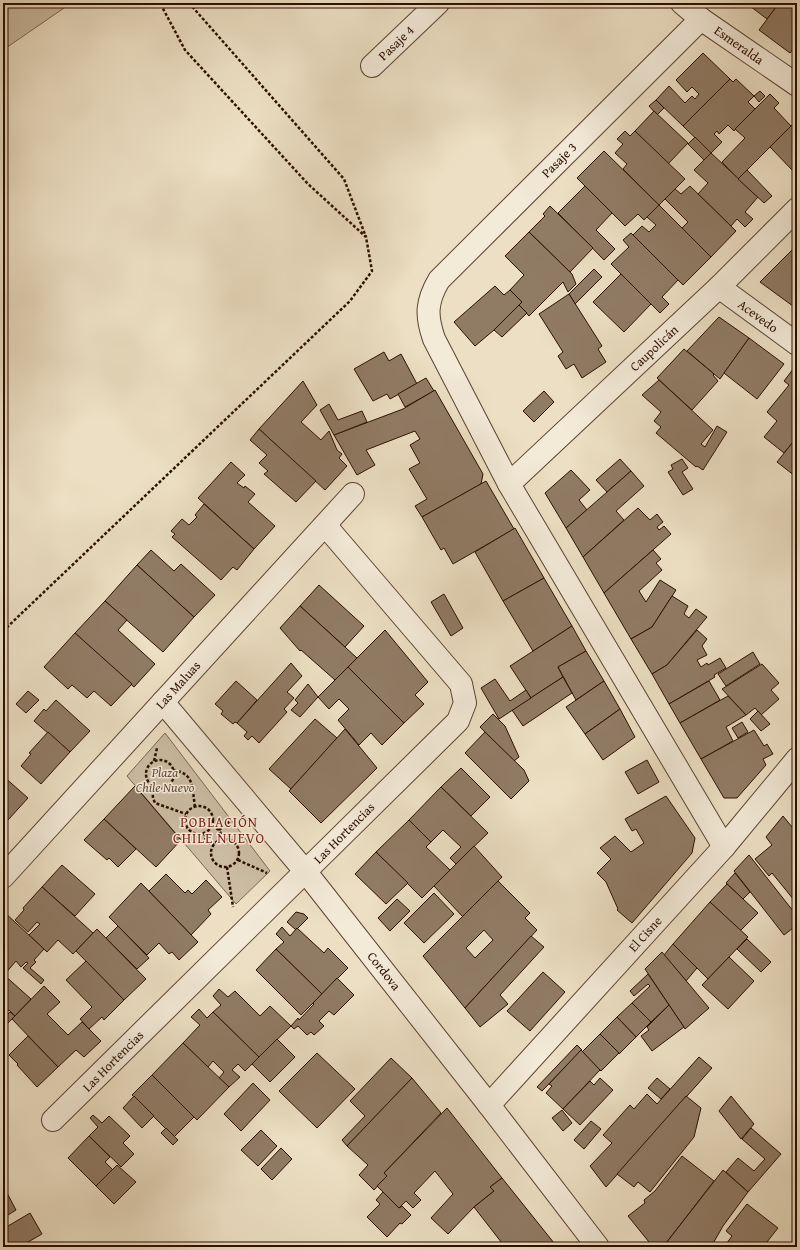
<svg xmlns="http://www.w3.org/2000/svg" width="800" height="1250" font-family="'Gentium Book Plus',serif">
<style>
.green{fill:#cbbba2;stroke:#7c6451}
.building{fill:#907b65;stroke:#2c0e00;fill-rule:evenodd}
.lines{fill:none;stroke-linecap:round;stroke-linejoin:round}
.street-casing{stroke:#5c4231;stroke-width:24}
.path{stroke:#2c0e00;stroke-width:2.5;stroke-dasharray:3 2;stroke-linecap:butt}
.street{stroke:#f3ead8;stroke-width:22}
.labels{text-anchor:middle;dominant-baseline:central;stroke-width:3;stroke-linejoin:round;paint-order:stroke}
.street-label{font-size:13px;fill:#2c0e00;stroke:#f3ead8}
.park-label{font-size:13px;font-style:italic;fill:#644b39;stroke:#f3ead8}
.neighbourhood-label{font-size:14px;letter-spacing:1px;fill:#7a1f14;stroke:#f3ead8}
</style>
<rect width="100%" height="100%" fill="#ecdfc3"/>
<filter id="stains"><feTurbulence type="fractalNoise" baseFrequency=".005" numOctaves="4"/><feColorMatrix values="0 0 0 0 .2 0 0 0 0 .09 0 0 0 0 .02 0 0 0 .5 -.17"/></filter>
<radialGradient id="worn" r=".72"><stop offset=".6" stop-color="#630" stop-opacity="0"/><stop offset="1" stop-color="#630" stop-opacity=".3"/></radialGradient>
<g class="green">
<polygon points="3,3 60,3 64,8 3,50"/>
<polygon points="165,733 270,871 236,904 127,776"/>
</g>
<g class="building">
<polygon points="746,3 779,3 767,19"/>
<polygon points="779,3 797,3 797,44 790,53 759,30"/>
<polygon points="703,53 730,79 683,126 656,100 669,86 685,103 692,96 695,99 699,94 692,87 687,92 676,80"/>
<polygon points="730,79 733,82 736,79 754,96 748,102 755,109 734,131 728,125 719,134 717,131 714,134 722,142 711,153 683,126"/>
<polygon points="760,91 765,96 759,102 754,96"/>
<polygon points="770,94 779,103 774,108 791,126 738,179 722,162 745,138 735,129"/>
<polygon points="656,100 664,108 657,115 649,106"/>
<polygon points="654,111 688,143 668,164 635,131"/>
<polygon points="797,120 797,169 794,172 770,147"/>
<polygon points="625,131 630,136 635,131 685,179 659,205 623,169 627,164 615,153 623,144 617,139"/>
<polygon points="695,137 711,153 704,160 688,144"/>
<polygon points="604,151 659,205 644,220 638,214 625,226 577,178"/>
<polygon points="711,153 758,197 745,212 753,219 745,227 737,219 731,226 698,194 708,183 694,170"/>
<polygon points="747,170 772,196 764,203 738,179"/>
<polygon points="585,186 612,213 596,230 615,249 604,260 558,213"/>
<polygon points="690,186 736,231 711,257 682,228 688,222 665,199 675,189 681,194"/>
<polygon points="659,205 711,257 683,285 633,235 642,226 649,232 656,225 647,217"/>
<polygon points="550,206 593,248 570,272 529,232 545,216 543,214"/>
<polygon points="529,232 572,274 576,284 568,292 563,282 529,316 519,305 522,302 510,290 524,275 505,256"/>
<polygon points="631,233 678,280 662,297 669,304 660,313 611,264 629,247 623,240"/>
<polygon points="797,245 797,309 760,282"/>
<polygon points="594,269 602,277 575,304 569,294"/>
<polygon points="621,274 651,304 624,332 593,302"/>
<polygon points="495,286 504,295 510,290 522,302 494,330 475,346 454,322"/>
<polygon points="569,294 602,346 598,349 606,362 582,378 574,364 566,369 558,356 563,352 539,314"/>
<polygon points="519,305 527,313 502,337 494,330"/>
<polygon points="719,317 749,338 720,379 687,351"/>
<polygon points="749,338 784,364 757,399 724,373"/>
<polygon points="684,349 714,374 713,375 718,381 692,410 657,378"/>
<polygon points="384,352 389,361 401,354 417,384 390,399 387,394 373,401 354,369"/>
<polygon points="794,368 797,370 797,437 784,453 764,437 777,421 767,412 789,385 784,381"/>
<polygon points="426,378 434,391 405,407 398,394"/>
<polygon points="659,380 713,430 701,444 705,447 717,426 727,432 703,470 697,466 696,467 656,433 661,427 654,421 661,412 642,395"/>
<polygon points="303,381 317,405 301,422 321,440 329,431 337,450 342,454 339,458 347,466 325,490 259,429"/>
<polygon points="435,390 483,474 481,484 422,517 415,506 427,499 409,469 420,463 410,445 420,439 415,431 366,450 375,465 357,475 334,435 403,409"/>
<polygon points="544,391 554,402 534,422 523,411"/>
<polygon points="329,404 338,420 362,411 367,422 334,435 320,410"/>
<polygon points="259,429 316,481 296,502 264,474 268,471 259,463 267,455 250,440"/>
<polygon points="797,437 797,474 795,476 777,462"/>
<polygon points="620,459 631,471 607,492 596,480"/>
<polygon points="682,459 688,468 682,472 693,489 683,495 668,472 673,469 671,465"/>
<polygon points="231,462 245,475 237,483 244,488 245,486 255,494 248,502 275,526 254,549 198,498"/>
<polygon points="571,470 590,490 579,500 587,510 566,528 545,493"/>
<polygon points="631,471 644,486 616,511 624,520 583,557 566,528"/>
<polygon points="486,481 514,529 453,564 444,548 441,550 422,517"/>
<polygon points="204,504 254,549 237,570 233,567 221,580 172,537 175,534 171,531 182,519 189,525 197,517 195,515"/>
<polygon points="638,508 650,520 657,514 663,522 657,527 659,530 664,526 671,534 604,593 583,557"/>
<polygon points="515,528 544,578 503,601 475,552"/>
<polygon points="151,550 174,571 181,564 215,595 194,617 137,565"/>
<polygon points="653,550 661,559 656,563 662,570 639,591 646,602 660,580 676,590 652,627 631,639 604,593"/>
<polygon points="137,565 194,617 163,652 105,601"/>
<polygon points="544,578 572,626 533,651 503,601"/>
<polygon points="319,585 364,626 345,647 300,606"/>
<polygon points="444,594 463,628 451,636 431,602"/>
<polygon points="672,596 688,606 684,614 689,618 696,609 707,617 667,665 652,674 631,639 652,627"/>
<polygon points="105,601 127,620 118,630 155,664 134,687 75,633"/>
<polygon points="300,606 357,658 335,680 301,650 300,651 280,628"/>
<polygon points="572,626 586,651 558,667 563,677 531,698 510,666"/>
<polygon points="385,630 428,682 415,695 424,704 404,723 348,667"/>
<polygon points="697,630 707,639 702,646 707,655 697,660 701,667 707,663 708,665 720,658 726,668 714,675 715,677 669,704 652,674 667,665"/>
<polygon points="75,633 132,684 111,706 94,691 87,698 72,685 68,689 44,667"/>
<polygon points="586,651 604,681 576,700 558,667"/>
<polygon points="753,652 760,664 726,686 718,674"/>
<polygon points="291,663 302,676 287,692 294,698 284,709 287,712 259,743 252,736 248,740 244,736 247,732 237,723"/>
<polygon points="762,664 779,683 771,690 779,699 761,715 755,708 746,715 722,689"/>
<polygon points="348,667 404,723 382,745 371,733 359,745 338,720 349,709 339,699 329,709 318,697"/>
<polygon points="563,677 572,693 523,726 512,710"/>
<polygon points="495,679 510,701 526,690 531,698 499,719 481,688"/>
<polygon points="236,681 257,700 237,723 235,722 233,724 221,714 223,711 215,704"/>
<polygon points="604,681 620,709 585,734 566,707"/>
<polygon points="709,681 720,700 680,723 669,704"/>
<polygon points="308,684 318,697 300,717 291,710 298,703 295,700"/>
<polygon points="28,691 39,700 26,713 16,704"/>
<polygon points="728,696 746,715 726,727 733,741 701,759 680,723"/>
<polygon points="56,700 90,731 70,752 34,721 44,709 46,711"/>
<polygon points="620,709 635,737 603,760 585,734"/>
<polygon points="758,711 770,724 761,731 750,719"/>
<polygon points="493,714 505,726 519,757 514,761 480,727"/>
<polygon points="315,719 337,738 291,789 269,769"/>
<polygon points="742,722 748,732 738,738 732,728"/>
<polygon points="345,729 377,768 321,823 289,791"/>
<polygon points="754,730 764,746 767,744 773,754 763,759 766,765 737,798 724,798 701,759"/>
<polygon points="48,732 70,752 41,784 21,766 31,754 29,753"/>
<polygon points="485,732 524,770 529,781 511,799 465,753"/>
<polygon points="647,760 659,782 638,794 625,772"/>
<polygon points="461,768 490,797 471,816 441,787"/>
<polygon points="3,776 28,798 8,820 3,816"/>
<polygon points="135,786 181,840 156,867 104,819"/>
<polygon points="441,787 488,833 456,864 450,858 461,847 443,830 431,842 409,820"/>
<polygon points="666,796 695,838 692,853 632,923 617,910 618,909 606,882 597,873 611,859 600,848 615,836 631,852 644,843 636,829 632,831 625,819"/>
<polygon points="783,816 797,833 797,898 794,900 772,873 769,876 755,859 772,845 766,837"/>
<polygon points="104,819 136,849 118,867 109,858 107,860 84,840"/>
<polygon points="409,820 431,842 426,847 450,870 422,898 376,852"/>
<polygon points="474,846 502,877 463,917 434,886"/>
<polygon points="376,852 408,883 386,904 355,874"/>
<polygon points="749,855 797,916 797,925 784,935 734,871"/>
<polygon points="62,865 95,894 75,916 42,887"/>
<polygon points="735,873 750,892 743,899 726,883"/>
<polygon points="166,874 185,893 188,890 192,894 206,880 222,897 208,910 211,914 191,935 149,891"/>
<path d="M498 881 530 913 525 918 537 930 465 1008 423 956ZM484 930 493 940 475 958 466 948Z"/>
<polygon points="141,883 198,942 179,960 172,952 169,954 159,943 147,955 109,917"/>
<polygon points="727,884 758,913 740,931 710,902"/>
<polygon points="42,887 93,933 73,954 58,940 47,952 29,935 40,924 37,922 28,932 15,920 24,910 23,908"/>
<polygon points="434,893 454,914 424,943 404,923"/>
<polygon points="397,899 410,911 390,931 378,918"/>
<polygon points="710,902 748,937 708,979 673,944"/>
<polygon points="3,911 44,949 34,960 36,962 30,968 44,980 41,984 23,968 28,963 26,962 21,967 16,961 4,975 3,974"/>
<polygon points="296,912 304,914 308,918 296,930 287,922"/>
<polygon points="118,926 149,958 137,969 106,938"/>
<polygon points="282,927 290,936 297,928 324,953 328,948 348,968 322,994 276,949 284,942 276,934"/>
<polygon points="97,929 146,979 124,1000 76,951"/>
<polygon points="531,936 544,947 500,995 508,1004 480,1027 465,1008"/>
<polygon points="747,939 771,962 761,972 737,949"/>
<polygon points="673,944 697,968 686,981 664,955"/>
<polygon points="276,949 322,994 301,1015 256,970"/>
<polygon points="662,952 709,1008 685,1029 645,969"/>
<polygon points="729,957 754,981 728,1009 702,985"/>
<polygon points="86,961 124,1000 104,1020 102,1017 89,1029 80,1019 92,1007 66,980"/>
<polygon points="543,972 565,992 530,1031 507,1011"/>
<polygon points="3,974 31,999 15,1016 9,1010 3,1016"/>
<polygon points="648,974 669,1005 651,1022 632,1003 650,986 648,984 634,996 630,991"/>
<polygon points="337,978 354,995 334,1015 329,1011 319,1021 324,1026 314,1035 311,1032 307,1035 298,1026 294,1029 291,1026 298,1018 299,1020 314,1004 313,1003"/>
<polygon points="44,986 60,1002 47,1014 68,1035 82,1022 101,1041 84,1057 76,1050 58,1067 12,1019"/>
<polygon points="219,989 228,997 235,991 260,1016 270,1006 291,1026 259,1057 213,1012 221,1005 213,996"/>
<polygon points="632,1003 651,1022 636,1037 617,1017"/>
<polygon points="669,1005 684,1027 652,1051 641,1036 649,1030 647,1027"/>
<polygon points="199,1009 207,1018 213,1012 259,1057 245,1071 238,1064 232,1070 240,1077 229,1087 219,1078 224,1072 213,1061 208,1067 183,1043 200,1025 191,1017"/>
<polygon points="10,1012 15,1016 7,1024 3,1021 3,1019"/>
<polygon points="617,1017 636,1037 619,1054 600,1034"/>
<polygon points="600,1034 619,1053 601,1071 582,1052"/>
<polygon points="28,1036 58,1067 37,1087 17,1065 18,1064 9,1055"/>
<polygon points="277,1039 295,1057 270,1082 252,1064"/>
<polygon points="183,1043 229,1087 197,1120 152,1075"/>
<polygon points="577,1045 582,1050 542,1091 537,1087"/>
<polygon points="581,1050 600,1070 563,1109 546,1093 552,1086 549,1084"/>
<polygon points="317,1053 355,1089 317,1128 279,1091"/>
<polygon points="699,1057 712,1068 606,1187 590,1166 612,1143 603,1135 630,1105 634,1109 647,1094 657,1104"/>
<polygon points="391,1058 412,1078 347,1146 342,1140 365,1116 350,1101"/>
<polygon points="152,1075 194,1117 174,1137 132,1095"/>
<polygon points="412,1078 441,1113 384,1173 387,1176 374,1190 359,1175 368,1165 347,1146"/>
<polygon points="600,1078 613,1090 580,1125 563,1109 590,1081 594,1085"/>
<polygon points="657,1078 670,1089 661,1099 648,1088"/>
<polygon points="253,1083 270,1100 241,1131 224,1114"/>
<polygon points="134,1096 154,1116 142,1128 123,1108"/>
<polygon points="686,1096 701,1108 694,1137 650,1192 638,1182 634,1187 617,1174"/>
<polygon points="731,1096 754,1124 741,1139 719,1111"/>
<polygon points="447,1108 502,1178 490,1187 494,1191 474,1207 448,1234 431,1218 453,1194 435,1171 414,1193 421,1200 413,1208 406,1201 399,1208 377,1186 387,1176 384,1173"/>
<polygon points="562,1110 572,1123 563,1131 552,1118"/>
<polygon points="93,1115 102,1123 109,1116 130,1136 123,1143 134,1154 121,1167 89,1136 98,1127 90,1118"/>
<polygon points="591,1121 601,1129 584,1149 574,1140"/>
<polygon points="166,1128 178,1140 173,1145 161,1133"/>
<polygon points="751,1128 781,1154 748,1192 726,1172 738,1158 754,1171 765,1159 742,1139"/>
<polygon points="261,1130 277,1146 258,1166 241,1150"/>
<polygon points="89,1136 110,1157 105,1162 113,1170 96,1186 68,1158"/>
<polygon points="281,1148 292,1159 272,1180 261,1169"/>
<polygon points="682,1156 714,1181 663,1247 653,1247 628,1216 645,1203 644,1200 655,1191"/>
<polygon points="117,1165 136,1182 114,1204 96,1186"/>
<polygon points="723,1170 748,1192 723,1226 711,1247 663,1247"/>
<polygon points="502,1178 554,1243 550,1247 505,1247 474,1207 494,1191 490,1187"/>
<polygon points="6,1191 16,1210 3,1218 3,1192"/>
<polygon points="383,1192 399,1208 402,1206 411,1215 402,1224 400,1223 387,1237 367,1217 380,1204 376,1200"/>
<polygon points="747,1204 778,1228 763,1247 724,1247 732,1236 726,1231"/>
<polygon points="30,1213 42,1234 28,1242 30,1247 3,1247 3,1229"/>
</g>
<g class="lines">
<defs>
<g id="street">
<polyline points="682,3 701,19 797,85"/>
<path d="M701 19 439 280C426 302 426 316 434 339L509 484 724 847"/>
<polyline points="372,66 438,3"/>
<polyline points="719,287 797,344"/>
<polyline points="509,484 719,287 797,209"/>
<polyline points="163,702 305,871 489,1105 598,1247"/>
<polyline points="3,877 353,494"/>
<polyline points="489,1105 724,847 797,759"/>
<polyline points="53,1120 458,721 465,703 461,684 325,525"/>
</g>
</defs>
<use href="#street" class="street-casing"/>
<g class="path">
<polyline points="189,3 344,179 366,237"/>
<polyline points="3,631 350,301 372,271 366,237 308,184 185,50 160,3"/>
<circle cx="160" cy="774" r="14"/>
<polyline points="154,761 157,748"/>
<path d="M173 770C195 773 192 789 195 807"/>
<polyline points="152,785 153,798 155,803 186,814"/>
<circle cx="199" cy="820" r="14"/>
<polyline points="212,826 219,830 223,838"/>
<polyline points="219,830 230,821"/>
<path d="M205 833C204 840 207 843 214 845"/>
<circle cx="225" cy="853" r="14"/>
<polyline points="238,860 267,873"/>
<polyline points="227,867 233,907"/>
</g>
<use href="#street" class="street"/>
</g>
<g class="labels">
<g class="street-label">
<text transform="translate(396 43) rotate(-44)">Pasaje 4</text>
<text transform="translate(739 45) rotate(35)">Esmeralda</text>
<text transform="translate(559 160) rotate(-45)">Pasaje 3</text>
<text transform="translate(758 316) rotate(36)">Acevedo</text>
<text transform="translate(654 348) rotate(-43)">Caupolicán</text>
<text transform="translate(178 685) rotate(-48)">Las Maluas</text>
<text transform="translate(344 833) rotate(-45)">Las Hortencias</text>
<text transform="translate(645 934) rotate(-48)">El Cisne</text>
<text transform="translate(384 971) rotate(52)">Cordova</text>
<text transform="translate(113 1061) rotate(-45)">Las Hortencias</text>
</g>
<g class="park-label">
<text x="165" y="772">Plaza<tspan x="165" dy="15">Chile Nuevo</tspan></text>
</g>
<g class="neighbourhood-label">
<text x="219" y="822">POBLACIÓN<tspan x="219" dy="16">CHILE NUEVO</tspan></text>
</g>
</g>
<rect width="800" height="1250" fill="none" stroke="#ecdfc3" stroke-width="16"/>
<rect x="4" y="4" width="792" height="1242" fill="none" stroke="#2c0e00" stroke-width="2"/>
<rect x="8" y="8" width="784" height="1234" fill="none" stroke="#2c0e00"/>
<rect width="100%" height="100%" filter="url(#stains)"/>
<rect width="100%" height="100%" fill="url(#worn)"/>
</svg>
